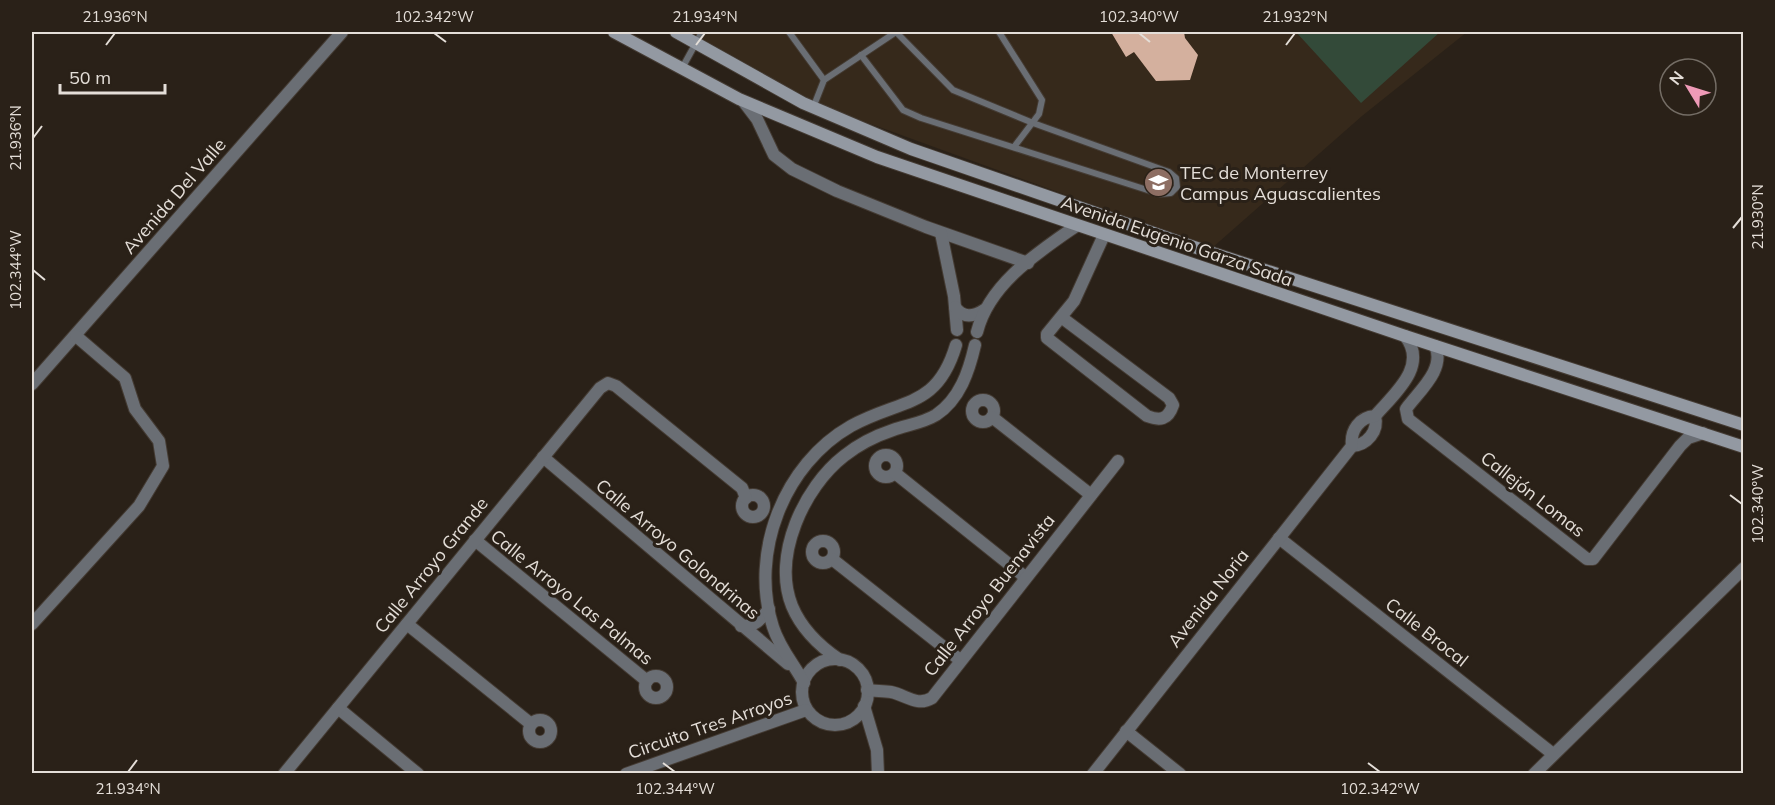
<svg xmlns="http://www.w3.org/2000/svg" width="1775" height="805" font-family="Mulish,sans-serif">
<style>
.built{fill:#36291b}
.green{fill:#334a39}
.building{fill:#d4b09e}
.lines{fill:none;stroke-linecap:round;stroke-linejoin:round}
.service-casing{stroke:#443b33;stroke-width:8}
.minor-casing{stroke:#443b33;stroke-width:14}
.secondary-casing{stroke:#443b33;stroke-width:14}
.service{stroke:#6a6e74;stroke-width:6}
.minor{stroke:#6a6e74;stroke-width:12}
.secondary{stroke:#9399a2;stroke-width:12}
.ticks{fill:none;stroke:#e4ded8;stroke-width:2}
.labels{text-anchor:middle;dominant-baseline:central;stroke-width:6;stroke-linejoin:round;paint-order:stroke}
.poi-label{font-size:18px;fill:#e4ded8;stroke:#2a2118;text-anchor:start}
.street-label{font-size:18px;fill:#e4ded8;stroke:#2a2118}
.neatline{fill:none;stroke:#e4ded8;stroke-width:2}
.ticks-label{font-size:15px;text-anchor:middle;fill:#e4ded8}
</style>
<rect width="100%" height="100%" fill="#2a2118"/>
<polygon class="built" points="690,32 1467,32 1362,116 1212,248 805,100"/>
<polygon class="green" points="1296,32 1440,32 1361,103"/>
<polygon class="building" points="1111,32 1184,32 1185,38 1198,55 1190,80 1156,81 1134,52 1126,57"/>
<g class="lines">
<defs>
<g id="service">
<polyline points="789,32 824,80"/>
<polyline points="999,32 1042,100 1039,114 1014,147"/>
<polyline points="861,55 903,110 921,118 1160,194 1171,193 1177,187 1176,178 1169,172 1033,123 953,90 896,32"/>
<polyline points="681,70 702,32"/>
<polyline points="813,108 824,80 896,32"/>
</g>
<g id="minor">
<polyline points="744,102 757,119 774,155 792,169 837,191 926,227 1028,263"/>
<polyline points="941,233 954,296 957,330"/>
<path d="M955 307C963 318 973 317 984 310"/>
<path d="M1061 317 1169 398 1173 405C1168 420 1160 421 1147 416L1047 338V334L1074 301 1104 235"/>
<path d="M977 332C989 284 1037 253 1076 226"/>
<path d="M1435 346C1446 369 1419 391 1406 409L1408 419 1587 559H1593L1680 446 1688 438 1703 433"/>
<polyline points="32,384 342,32"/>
<circle cx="983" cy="411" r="11"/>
<polyline points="992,417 1091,495"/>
<path d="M1352 446C1367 445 1379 431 1375 416"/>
<circle cx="886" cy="466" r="11"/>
<polyline points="543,457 788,664"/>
<polyline points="895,473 1025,577"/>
<circle cx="753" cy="506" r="11"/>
<polyline points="1279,538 1553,754"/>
<polyline points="475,540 647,681"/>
<circle cx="823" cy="552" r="11"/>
<polyline points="832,559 960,660"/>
<polyline points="32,624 139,506 163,466 159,441 135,409 125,378 76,336"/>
<polyline points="407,624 531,724"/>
<path d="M741 626C755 627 760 620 769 609"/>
<circle cx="835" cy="692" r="33"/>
<path d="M840 660C819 646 802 630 792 606 772 556 804 487 844 456 859 444 875 436 893 430 907 425 923 423 936 415 960 399 969 371 975 345"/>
<circle cx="656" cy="687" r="11"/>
<path d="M804 683C794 664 780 649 773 627 749 553 784 464 851 426 902 398 937 409 956 345"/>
<path d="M867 690C875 691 883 691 891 692 906 695 917 707 932 698L1118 461"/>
<polyline points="864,706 877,750 878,774"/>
<polyline points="338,708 418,774"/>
<circle cx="540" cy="731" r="11"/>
<polyline points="1126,731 1180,774"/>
<polyline points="284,774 600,388 608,383 616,386 742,488 746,498"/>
<polyline points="626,774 806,710"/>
<path d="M1093 774 1352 446C1350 430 1360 417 1375 416 1394 394 1429 366 1405 336"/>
<polyline points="1534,774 1744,568"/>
</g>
<g id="secondary">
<polyline points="614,32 739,99 877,157 1405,336 1744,447"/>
<polyline points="676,32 803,103 911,149 1197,248 1744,425"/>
</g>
</defs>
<use href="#service" class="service-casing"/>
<use href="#minor" class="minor-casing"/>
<use href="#secondary" class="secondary-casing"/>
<use href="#service" class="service"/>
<use href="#minor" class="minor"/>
<use href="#secondary" class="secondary"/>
</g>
<path class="ticks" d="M434 33 446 42M1139 33 1150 42M106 45 115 33M696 45 705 33M1286 45 1295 33M33 138 42 126M1733 228 1742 217M33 270 45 280M1730 495 1742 504M663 763 675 772M1368 763 1380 772M128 772 137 760"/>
<defs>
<symbol id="university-disc" viewBox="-11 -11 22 22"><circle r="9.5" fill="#8d6e63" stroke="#2a2118"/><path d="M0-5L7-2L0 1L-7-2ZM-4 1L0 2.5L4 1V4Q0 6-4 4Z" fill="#fff"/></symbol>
</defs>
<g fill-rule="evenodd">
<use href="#university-disc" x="1142" y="166" width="33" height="33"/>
</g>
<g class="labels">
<g class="poi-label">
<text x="1180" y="172">TEC de Monterrey<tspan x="1180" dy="21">Campus Aguascalientes</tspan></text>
</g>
<g class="street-label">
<text transform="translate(174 196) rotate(-49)">Avenida Del Valle</text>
<text transform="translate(1177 241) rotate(19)">Avenida Eugenio Garza Sada</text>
<text transform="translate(1533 494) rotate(38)">Callejón Lomas</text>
<text transform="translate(678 549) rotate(40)">Calle Arroyo Golondrinas</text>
<text transform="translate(431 565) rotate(-51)">Calle Arroyo Grande</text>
<text transform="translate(989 595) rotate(-52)">Calle Arroyo Buenavista</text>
<text transform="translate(572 597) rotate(39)">Calle Arroyo Las Palmas</text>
<text transform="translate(1208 598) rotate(-52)">Avenida Noria</text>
<text transform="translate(1427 632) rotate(38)">Calle Brocal</text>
<text transform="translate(710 725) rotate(-19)">Circuito Tres Arroyos</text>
</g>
</g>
<rect width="1775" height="805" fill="none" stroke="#2a2118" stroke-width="66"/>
<g transform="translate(1688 87) rotate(308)"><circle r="28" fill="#2a2118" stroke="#746d65" stroke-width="1.5"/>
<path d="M0-4.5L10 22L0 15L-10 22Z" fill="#ef9ab7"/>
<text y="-9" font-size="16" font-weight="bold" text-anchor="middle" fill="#e4ded8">N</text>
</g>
<path d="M60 84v9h105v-9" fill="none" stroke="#e4ded8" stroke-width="3"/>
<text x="69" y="84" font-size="18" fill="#e4ded8" stroke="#2a2118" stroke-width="4.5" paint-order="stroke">50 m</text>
<rect x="33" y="33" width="1709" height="739" class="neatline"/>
<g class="ticks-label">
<text x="115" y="22">21.936°N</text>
<text x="434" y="22">102.342°W</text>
<text x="705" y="22">21.934°N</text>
<text x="1139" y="22">102.340°W</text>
<text x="1295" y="22">21.932°N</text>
<text transform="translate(16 138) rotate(-90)" y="5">21.936°N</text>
<text transform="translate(1758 217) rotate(-90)" y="5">21.930°N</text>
<text transform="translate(16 270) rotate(-90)" y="5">102.344°W</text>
<text transform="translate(1758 504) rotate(-90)" y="5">102.340°W</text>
<text x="128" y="794">21.934°N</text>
<text x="675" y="794">102.344°W</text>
<text x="1380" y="794">102.342°W</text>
</g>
</svg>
